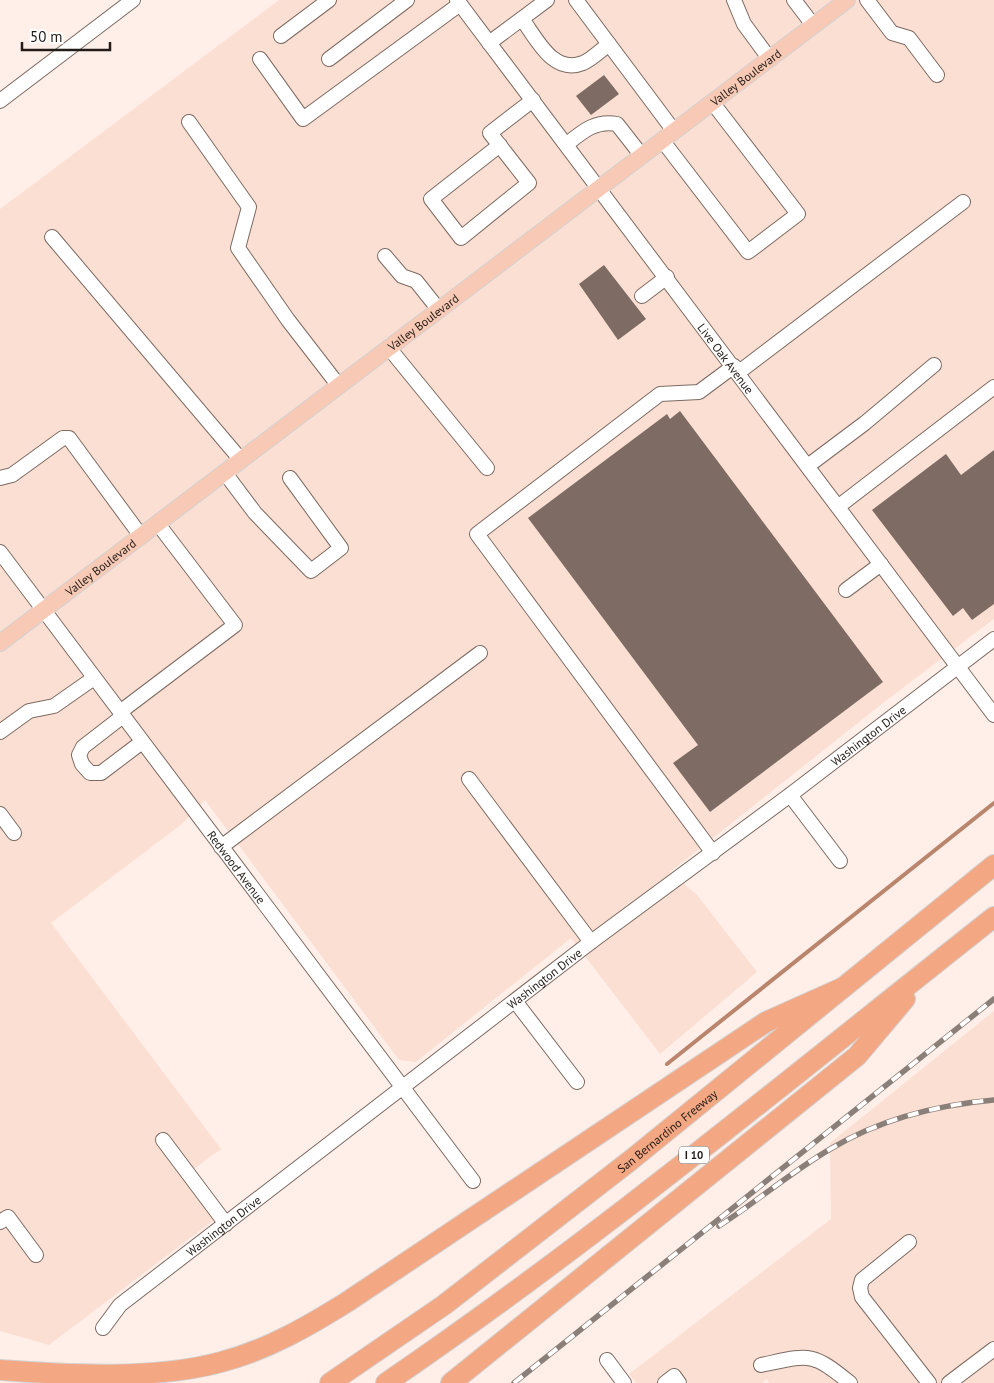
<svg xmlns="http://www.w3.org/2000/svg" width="994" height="1383" font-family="'PT Sans',sans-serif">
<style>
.built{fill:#fbdfd3}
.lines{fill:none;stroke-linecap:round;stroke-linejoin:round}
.stream{stroke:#ba856d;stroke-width:4}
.building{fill:#7e6c64}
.minor-casing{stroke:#7c6b63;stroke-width:16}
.major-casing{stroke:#d3d1d1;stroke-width:18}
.highway-casing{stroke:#d3d1d1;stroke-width:22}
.minor{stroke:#fff;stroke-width:14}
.major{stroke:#f8cab5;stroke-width:16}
.highway{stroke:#f4a783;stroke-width:20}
.rail-casing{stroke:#8a7f79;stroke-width:5.5}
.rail{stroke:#fff;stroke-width:4;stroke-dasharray:11;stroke-linecap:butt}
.labels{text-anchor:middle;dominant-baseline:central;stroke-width:4;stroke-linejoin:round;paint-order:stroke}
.shield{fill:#fff;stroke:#645f5d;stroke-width:1}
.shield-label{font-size:11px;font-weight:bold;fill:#221b17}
.street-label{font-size:12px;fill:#221b17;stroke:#fff}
</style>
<rect width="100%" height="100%" fill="#ffefe8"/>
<g class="built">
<polygon points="279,0 994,0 994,619 883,703 670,872 697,895 757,972 660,1054 571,938 416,1062 399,1060 205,800 182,824 51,923 221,1149 183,1177 214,1220 49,1345 0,1331 0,209"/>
<polygon points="994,1011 994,1383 769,1383 767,1379 762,1383 636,1383 629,1374 831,1219 830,1143"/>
</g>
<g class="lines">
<polyline class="stream" points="667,1064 994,803"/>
</g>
<g class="building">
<polygon points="604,75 619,94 591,115 576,96"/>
<polygon points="604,265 646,319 618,340 579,284"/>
<polygon points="680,411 883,682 710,812 673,763 698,745 528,518 667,414 670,419"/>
<polygon points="994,450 994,604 972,620 963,608 953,616 872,510 946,454 961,475"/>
</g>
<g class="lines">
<defs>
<g id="minor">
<path id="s1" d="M457 0 994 715"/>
<polyline points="576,0 674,131"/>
<polyline points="734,0 744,24 769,58"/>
<polyline points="794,0 813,25"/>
<polyline points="867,0 892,33 909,38 937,75"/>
<path d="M522 19C537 39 553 75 583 63 592 59 601 50 609 44"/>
<polyline points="281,36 329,0"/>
<polyline points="489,43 547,0"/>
<polyline points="260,59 303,119 460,4"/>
<polyline points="329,59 407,0"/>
<polyline points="0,101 133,0"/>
<polyline points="189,122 249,207 238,248 288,320 339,386"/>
<polyline points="662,140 748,252 798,214 712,102"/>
<path d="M567 144C583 131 596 120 617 124L642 156"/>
<polyline points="500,145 431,199 461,238 529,183 490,133 533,100"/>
<polyline points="52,237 241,460"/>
<polyline points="385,256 402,276 416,281 439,310"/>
<polyline points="642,296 667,277"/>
<polyline points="389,348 487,468"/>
<polyline points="739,372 963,202"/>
<polyline points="809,465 865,423 934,365"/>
<polyline points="225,473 255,513 311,571 341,548 290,478"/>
<polyline points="0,478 12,475 63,438 69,438 141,536"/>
<polyline points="839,506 994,387"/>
<path id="s2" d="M0 552 473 1181"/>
<polyline points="846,590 881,564"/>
<polyline points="120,712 235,625 158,524"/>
<polyline points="123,716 83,747 79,755 82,764 90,773 101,773 142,742"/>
<polyline points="0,732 29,711 54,706 94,678"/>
<polyline points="469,779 591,942"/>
<polyline points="790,795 840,861"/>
<polyline points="0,814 14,833"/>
<polyline points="221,847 480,653"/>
<polyline points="713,853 477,534 660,394 699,392 734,366"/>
<polyline points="515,1001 577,1082"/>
<polyline points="163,1140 226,1224"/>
<polyline points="0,1222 8,1217 36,1255"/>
<polyline points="909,1242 862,1280 860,1288 862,1297 929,1383"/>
<path id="s3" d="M103 1328 120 1305 591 942 790 795 994 639"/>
<polyline points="607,1360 624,1383"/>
<path d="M761 1365C809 1355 811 1351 850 1383"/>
<polyline points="665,1383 674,1376 679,1383"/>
<polyline points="949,1383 994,1349"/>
</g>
<g id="major">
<path id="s4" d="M0 643 847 0"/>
</g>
<g id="highway">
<path d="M0 1370C67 1375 156 1380 221 1362 267 1350 307 1327 347 1302L766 1022 842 988"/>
<path id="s5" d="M330 1383 444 1305 631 1160 994 865"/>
<path d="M386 1383C597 1239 794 1075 994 917"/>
<polyline points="451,1383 857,1056 905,999"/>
</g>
</defs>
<use href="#minor" class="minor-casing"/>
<use href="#major" class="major-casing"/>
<use href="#highway" class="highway-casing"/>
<use href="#minor" class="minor"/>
<use href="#major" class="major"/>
<use href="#highway" class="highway"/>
<defs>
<g id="rail">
<path d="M719 1226C758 1201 792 1171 832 1148 881 1119 937 1105 994 1100"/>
<polyline points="514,1383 994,999"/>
</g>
</defs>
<use href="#rail" class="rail-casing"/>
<use href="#rail" class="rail"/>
</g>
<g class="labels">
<rect class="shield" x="679" y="1146.5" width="30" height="17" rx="4"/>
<g class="shield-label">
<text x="694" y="1155">I 10</text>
</g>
<g class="street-label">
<text stroke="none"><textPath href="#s4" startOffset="936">Valley Boulevard</textPath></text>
<text stroke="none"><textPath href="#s4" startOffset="531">Valley Boulevard</textPath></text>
<text stroke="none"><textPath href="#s1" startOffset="448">Live Oak Avenue</textPath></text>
<text stroke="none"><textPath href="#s4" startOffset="126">Valley Boulevard</textPath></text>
<text stroke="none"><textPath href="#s3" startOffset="969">Washington Drive</textPath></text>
<text stroke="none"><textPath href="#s2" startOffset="394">Redwood Avenue</textPath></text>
<text stroke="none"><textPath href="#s3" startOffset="564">Washington Drive</textPath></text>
<text stroke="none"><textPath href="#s5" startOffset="421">San Bernardino Freeway</textPath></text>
<text stroke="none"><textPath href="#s3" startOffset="159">Washington Drive</textPath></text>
</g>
</g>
<path d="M22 42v8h88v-8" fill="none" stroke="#221b17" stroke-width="2.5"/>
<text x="30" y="42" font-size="15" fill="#221b17" stroke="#ffffff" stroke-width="4" paint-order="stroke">50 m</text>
</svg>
